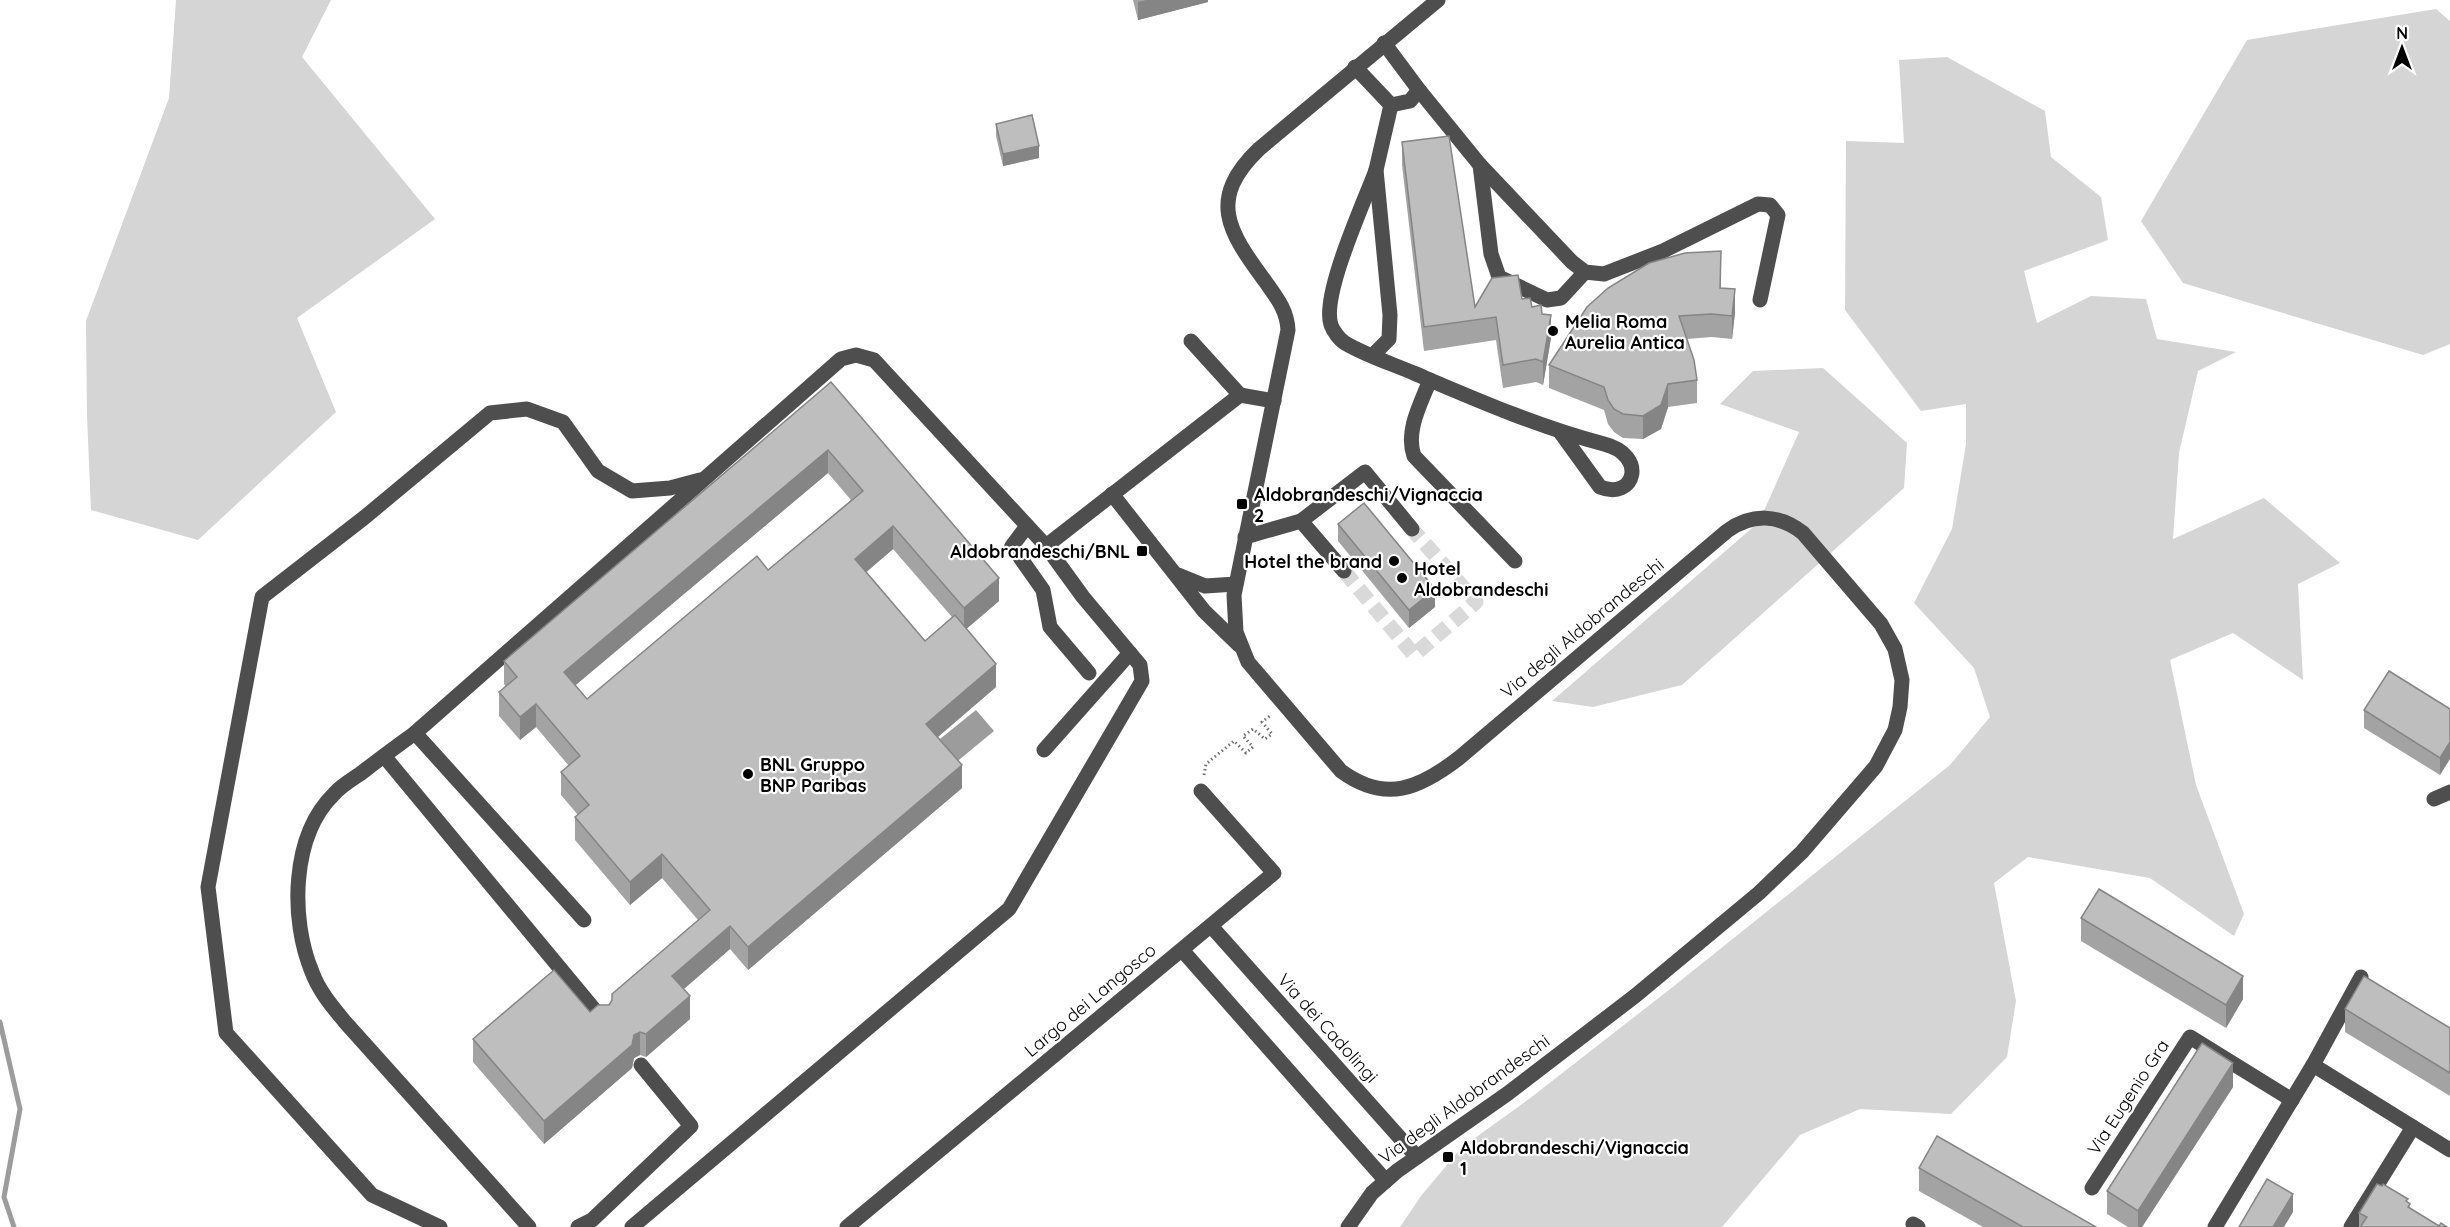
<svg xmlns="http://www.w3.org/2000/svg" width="2450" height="1227" font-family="Quicksand,sans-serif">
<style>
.green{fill:#d5d5d5}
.water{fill:#9c9c9c}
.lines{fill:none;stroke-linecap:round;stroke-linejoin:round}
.stream{stroke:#9c9c9c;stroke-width:5}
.minor-tunnel{stroke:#d9d9d9;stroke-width:15;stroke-dasharray:15 8;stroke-linecap:butt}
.path{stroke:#707070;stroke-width:3;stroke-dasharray:1.5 3;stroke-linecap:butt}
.minor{stroke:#4e4e4e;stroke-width:15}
.wall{fill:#a3a3a3;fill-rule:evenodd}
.shaded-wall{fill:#858585}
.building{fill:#bebebe;stroke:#858585;stroke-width:1.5;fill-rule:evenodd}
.poi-dot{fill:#000;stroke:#fff;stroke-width:2}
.labels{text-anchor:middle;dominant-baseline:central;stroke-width:4.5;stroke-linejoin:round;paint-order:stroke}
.poi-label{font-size:18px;font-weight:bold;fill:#000;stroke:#fff;text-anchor:start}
.street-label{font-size:18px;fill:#000;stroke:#fff}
</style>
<rect width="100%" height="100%" fill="#fff"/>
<g class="green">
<polygon points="176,0 331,0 302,57 435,219 297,318 336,412 198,540 91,510 87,416 86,321 169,98"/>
<polygon points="2436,9 2450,21 2450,344 2423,355 2183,283 2141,221 2247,40"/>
<polygon points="1947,57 2045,111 2051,157 2101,197 2108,240 2024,271 2037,323 2091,296 2146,299 2157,339 2236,352 2198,371 2179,453 2173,539 2264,498 2340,563 2298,584 2303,680 2233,633 2170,660 2196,785 2244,914 2234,936 2150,878 2028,857 1994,883 2016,1001 2007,1057 1951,1114 1860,1109 1800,1135 1722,1227 1400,1227 1421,1196 1461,1148 1529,1099 1674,986 1950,765 1990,717 1974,668 1914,603 1952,529 1966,444 1966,404 1921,411 1845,310 1846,141 1904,143 1899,60"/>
<polygon points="1823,368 1907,443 1904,488 1682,685 1593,707 1552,701 1759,522 1799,432 1720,404 1753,371"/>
</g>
<polygon class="water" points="976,710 994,731 948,769 930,747"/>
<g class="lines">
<polyline class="stream" points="0,1022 20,1109 4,1197 14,1227"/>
<polyline class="minor-tunnel" points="1344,571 1414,655 1476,602 1412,529"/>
<polyline class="path" points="1204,775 1206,764 1234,741 1246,753 1253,747 1243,736 1253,729 1265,739 1272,734 1262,722 1271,715"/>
<g class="minor">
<polyline points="1384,43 1419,90 1480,165 1572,262 1585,272 1604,274 1663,251 1758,204 1770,205 1778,215 1760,300"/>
<polyline points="1355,67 1391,105 1410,101 1419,90"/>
<polyline points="1480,165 1491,254 1499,277 1547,300 1561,298 1585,272"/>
<path d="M1376 170C1364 203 1321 295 1331 325 1333 331 1340 340 1345 343 1367 356 1393 364 1416 374 1477 400 1539 427 1604 444 1648 455 1635 501 1600 487L1561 433"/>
<polyline points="1191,341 1240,395"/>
<polyline points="1373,355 1389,339 1390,315 1376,170 1391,105"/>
<path d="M1430 380C1421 403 1405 431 1414 456L1515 561"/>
<polyline points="1112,494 1204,611 1239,645"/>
<polyline points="1301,521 1344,571"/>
<polyline points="1027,526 1012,546 1043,590 1050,627 1089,673"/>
<polyline points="1245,537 1301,521 1365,472 1412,529"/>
<polyline points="1178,575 1205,586 1236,584"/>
<path d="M415 733C397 746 378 760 360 774 351 780 341 786 334 794 291 836 290 919 312 972 319 991 332 1006 345 1022L529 1227"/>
<polyline points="1044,750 1130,653"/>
<polyline points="384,756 603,1020"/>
<polyline points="2434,799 2450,792"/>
<polyline points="584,920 415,733 841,359 856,355 874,360 1046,546 1240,395 1274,401"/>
<polyline points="1211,926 1417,1157"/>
<polyline points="1182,950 1386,1181"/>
<polyline points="2313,1065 2450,1150"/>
<polyline points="2092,1188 2190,1037 2292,1100"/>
<polyline points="1913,1224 1918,1227"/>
<polyline points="440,1227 372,1195 226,1033 208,887 262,597 365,517 490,413 527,409 563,422 598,471 632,491 670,488 700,480"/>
<polyline points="578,1227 592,1220 691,1126 641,1065"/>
<polyline points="632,1227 1009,909 1142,681 1140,665 1083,597 1046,546"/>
<polyline points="847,1227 1274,873 1201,791"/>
<path d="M1348 1227 1372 1193 1397 1171 1507 1094 1635 996 1759 893 1802 852 1876 766 1895 730 1900 707 1902 680 1895 649 1881 624 1803 533C1779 514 1752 513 1727 531L1459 758C1420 788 1386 804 1341 771L1248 662 1236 632 1234 595 1288 330C1287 310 1277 298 1265 281 1228 231 1207 199 1259 149L1438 0"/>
<polyline points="2215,1227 2313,1065 2361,977"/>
<polyline points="2351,1227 2413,1127"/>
</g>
</g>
<g class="wall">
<polygon points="1133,0 1208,0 1208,2 1138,20"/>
<polygon points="996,124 1039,158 1003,166 996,136"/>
<polygon points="1402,142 1475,307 1522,299 1542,314 1551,338 1543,385 1536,382 1503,388 1496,340 1424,351 1402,165"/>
<polygon points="1721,274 1721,288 1735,312 1732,339 1712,337 1687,339 1697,380 1697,403 1668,407 1661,429 1643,439 1623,438 1614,432 1608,424 1604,410 1549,388 1549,365"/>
<path d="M831 382 999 601 966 629 996 687 938 737 962 788 748 970 730 949 684 989 690 1019 646 1057 640 1055 634 1058 632 1068 544 1144 473 1062V1039L590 1012 609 1005 698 920 662 878 630 905 575 840V817L578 815 561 795V772L569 766 536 727 520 740 499 716V692L506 687 504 684V661ZM828 473 851 500 768 570 587 699 575 685ZM893 549 952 617 925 641 866 572Z"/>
<polygon points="1338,524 1435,607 1409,628 1338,541"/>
<polygon points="2450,709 2440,775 2364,728 2364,710"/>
<polygon points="2081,918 2243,999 2226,1028 2081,941"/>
<polygon points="2345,1009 2450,1028 2450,1096 2345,1032"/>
<polygon points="2233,1087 2142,1227 2128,1227 2107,1214 2107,1191"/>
<polygon points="1919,1168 2096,1227 1983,1227 1919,1191"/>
<polygon points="2408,1202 2410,1208 2439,1226 2447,1227 2359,1227 2359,1213"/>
</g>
<g class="shaded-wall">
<polygon points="1146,0 1208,0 1208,2 1138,20 1138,2"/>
<polygon points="1039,146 1039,158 1003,166 1003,154"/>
<polygon points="1735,289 1735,312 1732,339 1732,316"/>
<polygon points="1551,315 1551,338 1543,385 1543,362"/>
<polygon points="1668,384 1668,407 1661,429 1643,439 1643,416"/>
<polygon points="828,450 828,473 564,695 564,672"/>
<polygon points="893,526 893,549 855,582 855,559"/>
<polygon points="999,578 999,601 964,631 964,608"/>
<polygon points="1435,589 1435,607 1409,628 1409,610"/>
<polygon points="996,664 996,687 926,747 926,724"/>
<polygon points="536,704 536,727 520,740 520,717"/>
<polygon points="2450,742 2450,759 2440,775 2440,758"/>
<polygon points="962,765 962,788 748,970 748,947"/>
<polygon points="662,854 662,878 630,905 630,882"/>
<polygon points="730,926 730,949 672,999 672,976"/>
<polygon points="2243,976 2243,999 2226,1028 2226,1005"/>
<polygon points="690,996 690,1019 646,1057 646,1034"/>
<polygon points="640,1032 640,1055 634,1058 632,1068 544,1144 544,1121 634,1035"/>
<polygon points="2233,1063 2233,1087 2142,1227 2138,1227 2138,1211"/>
<polygon points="2293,1194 2293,1212 2284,1227 2273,1227"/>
</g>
<g class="building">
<polygon points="1032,115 1039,146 1003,154 996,124"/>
<polygon points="1449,136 1475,307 1492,278 1518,275 1522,299 1530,298 1532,307 1541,305 1542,314 1551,315 1543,362 1536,359 1503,365 1496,317 1424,327 1402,142"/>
<polygon points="1721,251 1720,288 1735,289 1732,316 1712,314 1679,316 1694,360 1697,380 1668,384 1661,405 1643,416 1623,414 1614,409 1608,400 1604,387 1549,365 1587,307 1608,288 1649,263 1685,253"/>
<path d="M831 382 999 578 964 608 893 526 855 559 925 641 955 615 996 664 926 724 962 765 748 947 730 926 672 976 690 996 646 1034 640 1032 634 1035 632 1045 544 1121 473 1039 554 970 590 1012 598 1005H609L612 1000V994L710 910 662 854 630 882 575 817 589 805 561 772 580 756 536 704 520 717 499 692 517 677 504 661ZM828 450 863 491 768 570 757 556 587 699 564 672Z"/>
<polygon points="1364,503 1435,589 1409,610 1338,524"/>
<polygon points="2389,671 2450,709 2450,742 2440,758 2364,710"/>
<polygon points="2099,889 2243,976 2226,1005 2081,918"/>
<polygon points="2364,976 2450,1028 2450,1073 2345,1009"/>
<polygon points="2202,1043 2233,1063 2138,1211 2107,1191"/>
<polygon points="1937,1136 2096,1227 2023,1227 1919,1168"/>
<polygon points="2267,1179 2293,1194 2273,1227 2239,1227"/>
<polygon points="2377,1184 2382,1186 2383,1184 2408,1199 2406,1201 2410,1204 2408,1207 2439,1226 2441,1223 2447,1227 2362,1227 2361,1226 2367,1217 2359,1213"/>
</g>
<g class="poi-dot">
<circle cx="1553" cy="331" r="6"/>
<rect x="1236" y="498" width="12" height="12" rx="3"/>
<rect x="1136" y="545" width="12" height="12" rx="3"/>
<circle cx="1394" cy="561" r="6"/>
<circle cx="1402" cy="578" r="6"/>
<circle cx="748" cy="774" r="6"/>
<rect x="1442" y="1151" width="12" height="12" rx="3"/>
</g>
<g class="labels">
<g class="poi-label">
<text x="1565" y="321">Melia Roma<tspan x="1565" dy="21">Aurelia Antica</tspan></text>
<text x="1254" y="494">Aldobrandeschi/Vignaccia<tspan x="1254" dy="21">2</tspan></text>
<text x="1130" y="551" text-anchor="end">Aldobrandeschi/BNL</text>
<text x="1382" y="561" text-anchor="end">Hotel the brand</text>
<text x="1414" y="568">Hotel<tspan x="1414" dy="21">Aldobrandeschi</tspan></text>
<text x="760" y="764">BNL Gruppo<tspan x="760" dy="21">BNP Paribas</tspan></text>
<text x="1460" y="1147">Aldobrandeschi/Vignaccia<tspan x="1460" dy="21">1</tspan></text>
</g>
<g class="street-label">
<text transform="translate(1582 628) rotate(-40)">Via degli Aldobrandeschi</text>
<text transform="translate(1090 1000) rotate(-40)">Largo dei Langosco</text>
<text transform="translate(1328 1028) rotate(48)">Via dei Cadolingi</text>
<text transform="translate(2128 1097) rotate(-57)">Via Eugenio Gra</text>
<text transform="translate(1464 1099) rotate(-36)">Via degli Aldobrandeschi</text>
</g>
</g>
<g transform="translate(2402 48)" stroke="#ffffff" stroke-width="4.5" paint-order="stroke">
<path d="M0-4.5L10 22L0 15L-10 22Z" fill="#000000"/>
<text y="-9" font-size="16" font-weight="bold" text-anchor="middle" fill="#000000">N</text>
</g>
</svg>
